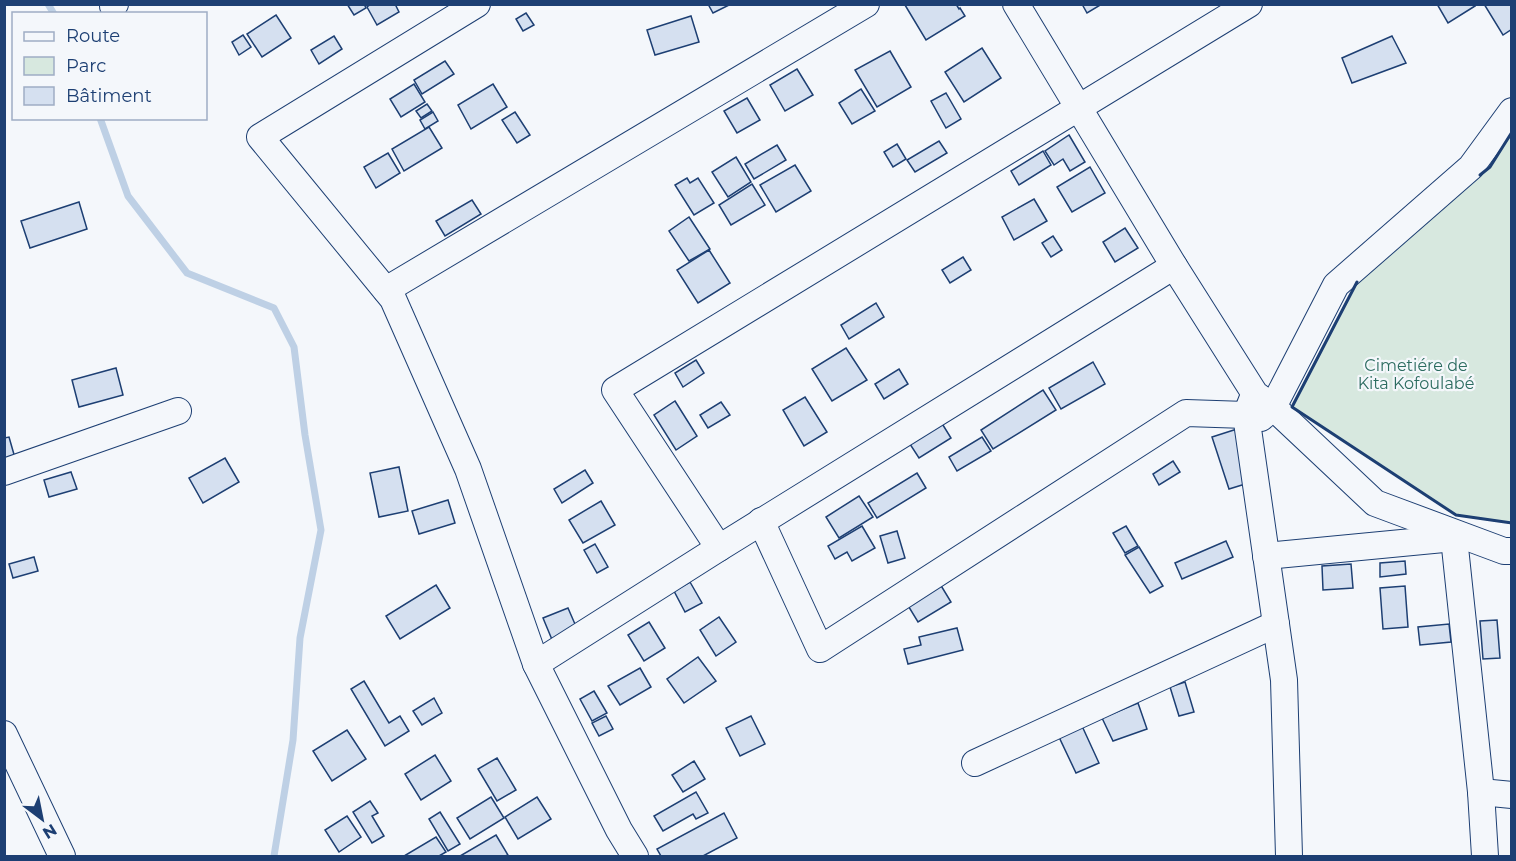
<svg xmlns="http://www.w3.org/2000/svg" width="1516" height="861" font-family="Montserrat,sans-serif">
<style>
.green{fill:#d7e8df;stroke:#687fa3;stroke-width:1.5}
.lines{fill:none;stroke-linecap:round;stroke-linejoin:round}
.stream{stroke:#bed0e5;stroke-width:7}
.building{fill:#d5e0f0;stroke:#1d3f73;stroke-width:1.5}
.minor-casing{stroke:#1d3f73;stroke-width:28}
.minor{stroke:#f4f7fb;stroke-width:26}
.wall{stroke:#1d3f73;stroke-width:3}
.labels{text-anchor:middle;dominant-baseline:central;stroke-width:4.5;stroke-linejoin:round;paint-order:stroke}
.park-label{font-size:16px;fill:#2c6c60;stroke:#f4f7fb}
</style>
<rect width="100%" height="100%" fill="#f4f7fb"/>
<polygon class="green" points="1511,132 1511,523 1456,515 1292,407 1357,282 1490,167"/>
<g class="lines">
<g class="stream">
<polyline points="48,4 54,14"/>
<polyline points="100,118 128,196 187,273 274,308 294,347 305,435 321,530 300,638 293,740 274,856"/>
</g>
</g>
<g class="building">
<polygon points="347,4 364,4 366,8 354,15"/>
<polygon points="371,4 395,4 399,12 377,25 367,7"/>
<polygon points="708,4 731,4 713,13"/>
<polygon points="906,4 956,4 959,9 960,8 965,16 926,40 905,5"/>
<polygon points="1082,4 1102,4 1087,13"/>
<polygon points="1437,4 1473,4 1475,6 1448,23"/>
<polygon points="1484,4 1512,4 1512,29 1503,35"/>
<polygon points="526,13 534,25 523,31 516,19"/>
<polygon points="276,15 291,38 262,57 247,34"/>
<polygon points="691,16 699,42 655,55 647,30"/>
<polygon points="243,35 251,47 239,55 232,42"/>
<polygon points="334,36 342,49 319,64 311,50"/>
<polygon points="1392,36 1406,63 1352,83 1342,58"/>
<polygon points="982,48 1001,78 964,102 945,72"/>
<polygon points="890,51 911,87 877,107 855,70"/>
<polygon points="445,61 454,74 422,94 414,80"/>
<polygon points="797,69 813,95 785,111 770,85"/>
<polygon points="414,84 425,102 401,117 390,99"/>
<polygon points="493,84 507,107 471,129 458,105"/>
<polygon points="861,89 875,111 852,124 839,103"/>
<polygon points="946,93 961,119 946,128 931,101"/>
<polygon points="747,98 760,120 737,133 724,111"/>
<polygon points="427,104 432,111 421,118 416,111"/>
<polygon points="433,112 438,121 425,129 420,120"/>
<polygon points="515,112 530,135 517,143 502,120"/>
<polygon points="429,127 442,148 404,171 392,149"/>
<polygon points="1069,135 1085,162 1070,171 1063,159 1054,165 1045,151"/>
<polygon points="939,141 947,153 915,172 907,160"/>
<polygon points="897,144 906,159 893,167 884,152"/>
<polygon points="777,145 786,160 754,179 745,164"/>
<polygon points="1043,151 1051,165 1019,185 1011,171"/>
<polygon points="388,153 400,173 376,188 364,167"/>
<polygon points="736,157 751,182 728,197 712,172"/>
<polygon points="795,165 811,191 776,212 760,185"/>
<polygon points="1090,167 1105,193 1072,212 1057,187"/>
<polygon points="687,178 690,183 698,178 714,203 694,215 675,185"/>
<polygon points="752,184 765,205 731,225 719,205"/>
<polygon points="1034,199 1047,221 1014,240 1002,217"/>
<polygon points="472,200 481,214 445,236 436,221"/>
<polygon points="79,202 87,229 30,248 21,221"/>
<polygon points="689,217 710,249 689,261 669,231"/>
<polygon points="1125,228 1138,248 1115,262 1103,242"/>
<polygon points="1053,236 1062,250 1051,257 1042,243"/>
<polygon points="709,250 730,283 698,303 677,270"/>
<polygon points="963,257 971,270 950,283 942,270"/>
<polygon points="876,303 884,317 849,339 841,325"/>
<polygon points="846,348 867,380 832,401 812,369"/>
<polygon points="696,360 704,373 683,387 675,373"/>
<polygon points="1093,362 1105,384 1061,409 1049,388"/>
<polygon points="116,368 123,395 79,407 72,380"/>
<polygon points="899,369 908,384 884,399 875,384"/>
<polygon points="1043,390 1056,410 993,449 981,430"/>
<polygon points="805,397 827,432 804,446 783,410"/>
<polygon points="675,401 697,436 676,450 654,415"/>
<polygon points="721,402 730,415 708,428 700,415"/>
<polygon points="938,417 951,438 919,458 906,438"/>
<polygon points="1237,429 1255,481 1229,489 1212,437"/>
<polygon points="9,437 17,465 4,469 4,438"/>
<polygon points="982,437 991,451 957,471 949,457"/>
<polygon points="225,458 239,482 203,503 189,478"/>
<polygon points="1173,461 1180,472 1159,485 1153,474"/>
<polygon points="399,467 408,511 379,517 370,473"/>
<polygon points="585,470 593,483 562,503 554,489"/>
<polygon points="71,472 77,489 49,497 44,480"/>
<polygon points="917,473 926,488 877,518 868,503"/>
<polygon points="859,496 873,517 839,538 826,517"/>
<polygon points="448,500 455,523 419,534 412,511"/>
<polygon points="601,501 615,525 583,543 569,520"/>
<polygon points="862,526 875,548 852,561 847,552 835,559 828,546"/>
<polygon points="1126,526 1138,546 1125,553 1113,533"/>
<polygon points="897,531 905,558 888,563 880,536"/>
<polygon points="1226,541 1233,557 1182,579 1175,563"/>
<polygon points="595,544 608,567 597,573 584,550"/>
<polygon points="1139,547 1163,586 1150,593 1125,555"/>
<polygon points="34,557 38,571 13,578 9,564"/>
<polygon points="1405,561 1406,574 1380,577 1380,563"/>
<polygon points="1351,564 1353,588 1323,590 1322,566"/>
<polygon points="937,579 951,602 918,622 904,599"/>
<polygon points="690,582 702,603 685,612 674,591"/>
<polygon points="436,585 450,608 400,639 386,616"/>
<polygon points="1405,586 1408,627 1383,629 1380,588"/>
<polygon points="568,608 578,631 553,642 543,618"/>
<polygon points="719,617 736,642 716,656 700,630"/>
<polygon points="1497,620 1500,658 1483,659 1480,621"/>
<polygon points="649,622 665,648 644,661 628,635"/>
<polygon points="1449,624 1451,642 1420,645 1418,627"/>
<polygon points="957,628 963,650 908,664 904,649 921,645 919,637"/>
<polygon points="698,657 716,681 684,703 667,679"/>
<polygon points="640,668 651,687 620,705 608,686"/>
<polygon points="364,681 389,723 400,716 409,731 385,746 351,689"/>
<polygon points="1185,682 1194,712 1179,716 1170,687"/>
<polygon points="594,691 607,713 592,721 580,699"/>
<polygon points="434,698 442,713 422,725 413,711"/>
<polygon points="1138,703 1147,729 1113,741 1102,718"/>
<polygon points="606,716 613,729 599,736 592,723"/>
<polygon points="751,716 765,744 740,756 726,728"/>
<polygon points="1082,726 1099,763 1076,773 1059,737"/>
<polygon points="347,730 366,759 332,781 313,751"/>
<polygon points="435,755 451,781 421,800 405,774"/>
<polygon points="497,758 516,790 497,801 478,769"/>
<polygon points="694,761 705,779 683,792 672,775"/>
<polygon points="696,792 708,813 696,819 693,814 663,831 654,816"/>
<polygon points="491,797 504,818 470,839 457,818"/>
<polygon points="537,797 551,819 518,839 505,817"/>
<polygon points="370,801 378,813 372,816 384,836 372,843 353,812"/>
<polygon points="440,812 460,844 448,851 429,819"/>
<polygon points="724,813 737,838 703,856 661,856 657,849"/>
<polygon points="347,816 361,837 339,852 325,830"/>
<polygon points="496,835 508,855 505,856 460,856"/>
<polygon points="436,837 446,852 439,856 404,856"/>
</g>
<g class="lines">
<defs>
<g id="minor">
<polyline points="477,4 260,137 393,299 468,469 536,664 619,830 635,856"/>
<polyline points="1016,4 1174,266 1255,394 1273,407 1375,503 1504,551 1512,551"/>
<polyline points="113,6 115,4"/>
<polyline points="386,290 866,4"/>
<polyline points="1252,400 1246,415 1284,680 1289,856"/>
<polyline points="1261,418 1273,407 1336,285 1471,167 1512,111"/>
<polyline points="4,472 178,411"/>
<polyline points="761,521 820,649 1186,413 1246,415"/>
<polyline points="1454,538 1481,792 1485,856"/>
<polyline points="719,548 615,390 1249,4"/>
<polyline points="1266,556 1454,538 1460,540"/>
<polyline points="536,664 719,548 1174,266"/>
<polyline points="4,734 62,856"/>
<polyline points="975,763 1276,624"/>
<polyline points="1481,792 1512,795"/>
</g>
</defs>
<use href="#minor" class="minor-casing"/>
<use href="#minor" class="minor"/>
<g class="wall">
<polyline points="1480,175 1490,167 1512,132"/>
<polyline points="1357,282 1292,407 1456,515 1512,523"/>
</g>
</g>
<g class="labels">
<g class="park-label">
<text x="1416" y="365">Cimetiére de<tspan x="1416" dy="18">Kita Kofoulabé</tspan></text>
</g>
</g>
<rect width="1516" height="861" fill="none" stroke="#1d3f73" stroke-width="12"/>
<rect x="12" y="12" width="195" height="108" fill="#f4f7fb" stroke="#9eadc5" stroke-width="1.5"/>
<rect x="24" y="32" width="30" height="9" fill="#f4f7fb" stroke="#9eadc5" stroke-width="1.5"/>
<text x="66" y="42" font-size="18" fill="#1d3f73">Route</text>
<rect x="24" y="57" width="30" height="18" fill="#d7e8df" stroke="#9eadc5" stroke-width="1.5"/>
<text x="66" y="72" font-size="18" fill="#1d3f73">Parc</text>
<rect x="24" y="87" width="30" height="18" fill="#d5e0f0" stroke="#9eadc5" stroke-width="1.5"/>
<text x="66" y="102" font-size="18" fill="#1d3f73">Bâtiment</text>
<g transform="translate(42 819) rotate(148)" stroke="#f4f7fb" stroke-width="4.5" paint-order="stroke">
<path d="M0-4.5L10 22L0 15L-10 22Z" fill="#1d3f73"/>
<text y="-9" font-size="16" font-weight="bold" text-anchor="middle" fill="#1d3f73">N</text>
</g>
</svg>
